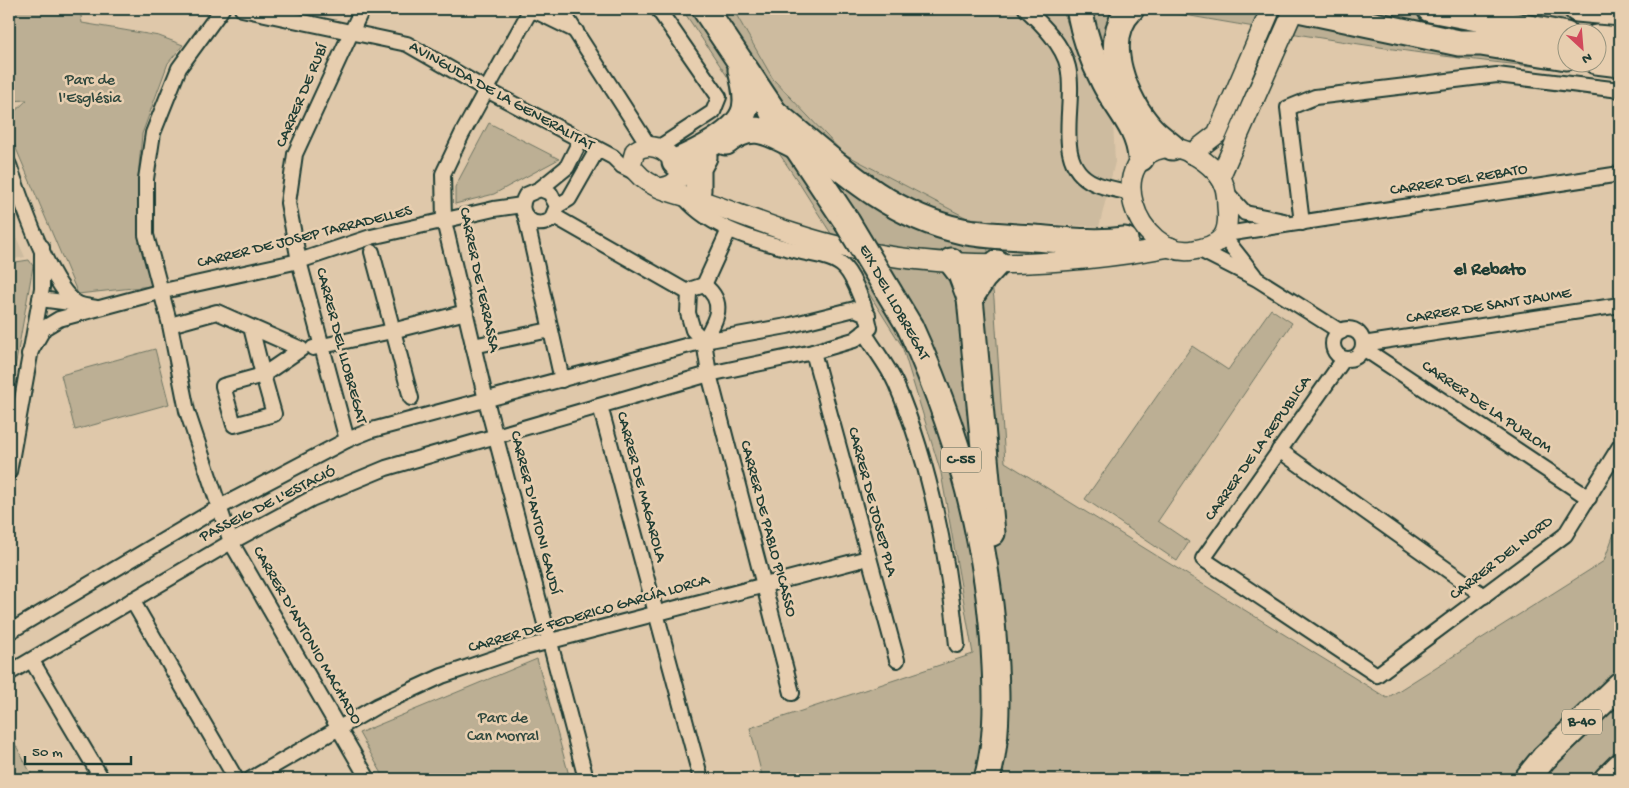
<svg xmlns="http://www.w3.org/2000/svg" width="1629" height="788" font-family="'Gochi Hand',sans-serif">
<style>
.built{fill:#cdbb9f}
.green{fill:#bcaf94;stroke:#6e7664;fill-rule:evenodd}
.lines{fill:none;stroke-linecap:round;stroke-linejoin:round}
.street-casing{stroke:#1f3d34;stroke-width:18}
.secondary-casing{stroke:#1f3d34;stroke-width:22}
.highway-casing{stroke:#1f3d34;stroke-width:29}
.street{stroke:#e7ceaf;stroke-width:14}
.secondary{stroke:#e7ceaf;stroke-width:19}
.highway{stroke:#e7ceaf;stroke-width:25}
.highway-bridge-casing{stroke:#1f3d34;stroke-width:29;stroke-linecap:butt}
.highway-bridge{stroke:#e7ceaf;stroke-width:25}
.labels{text-anchor:middle;dominant-baseline:central;stroke-width:5;stroke-linejoin:round;paint-order:stroke}
.shield{fill:#e7ceaf;stroke:#5b6859;stroke-width:1}
.shield-label{font-size:15px;font-weight:bold;fill:#1f3d34}
.park-label{font-size:16px;fill:#2f483e;stroke:#e7ceaf}
.street-label{font-size:16px;fill:#1f3d34;stroke:#e7ceaf}
.neighbourhood-label{font-size:18px;font-weight:bold;fill:#1f3d34;stroke:#e7ceaf}
</style>
<rect width="100%" height="100%" fill="#dfc8aa"/>
<filter id="ink" filterUnits="userSpaceOnUse"><feTurbulence type="fractalNoise" baseFrequency=".02" numOctaves="2"/><feDisplacementMap in="SourceGraphic" scale="10" xChannelSelector="R" yChannelSelector="G"/><feConvolveMatrix kernelMatrix="1 2 1 2 8 2 1 2 1" color-interpolation-filters="sRGB"/></filter>
<g filter="url(#ink)">
<g class="built">
<polygon points="733,9 1062,9 1082,61 1113,122 1115,162 1099,227 967,218 844,153 773,79"/>
<polygon points="9,221 25,257 9,260"/>
</g>
<g class="green">
<polygon points="9,9 80,9 82,23 159,36 183,45 168,63 142,134 138,177 151,286 78,294 9,132 9,117 27,100 9,101"/>
<polygon points="682,9 733,9 773,79 843,153 967,218 984,219 994,299 1005,462 1387,698 1604,561 1620,517 1620,779 763,779 750,728 973,654 941,473 902,346 799,183"/>
<polygon points="1062,9 1142,9 1101,49 1082,61"/>
<path d="M1150 9H1620V73C1462 64 1306 36 1150 9ZM1566 32H1596V62H1566Z"/>
<polygon points="489,123 559,159 494,194 455,204 455,187"/>
<polygon points="29,260 33,266 9,402 9,263"/>
<polygon points="1271,309 1292,323 1158,521 1189,542 1177,561 1085,499 1192,346 1228,370"/>
<polygon points="155,349 169,404 75,430 61,375"/>
<polygon points="537,659 570,779 385,779 359,733"/>
<polygon points="9,733 34,779 9,779"/>
</g>
<g class="lines">
<defs>
<g id="street">
<polyline points="222,9 179,68 153,133 146,179 146,235 170,325 187,411 231,542 368,779"/>
<polyline points="242,9 407,44 487,90 613,157 622,166 636,173"/>
<polyline points="561,9 649,146"/>
<path d="M1026 9C1042 24 1063 45 1068 67 1077 105 1051 164 1094 183 1105 188 1119 190 1131 193"/>
<polyline points="576,31 531,9 462,134 443,174 444,221 486,400 586,779"/>
<polyline points="658,148 713,112 719,97 658,9"/>
<path d="M9 165C20 196 50 288 78 304 83 306 92 307 97 308"/>
<polyline points="540,189 567,167 580,141"/>
<polyline points="1226,192 1245,213 1284,221"/>
<path d="M557 206 550 193 540 189 526 195C515 213 533 231 551 220L557 206 569 199 597 150"/>
<polyline points="554,216 689,293"/>
<polyline points="526,218 562,380"/>
<polyline points="1302,223 1288,108 1315,97 1497,75 1620,90"/>
<polyline points="1226,234 1620,174"/>
<polyline points="1224,237 1254,275"/>
<polyline points="1198,249 1257,279 1341,332"/>
<polyline points="372,252 411,398"/>
<polyline points="704,285 729,230"/>
<polyline points="40,299 78,304"/>
<polyline points="170,325 217,312 301,349 263,375 251,327"/>
<circle cx="1348" cy="344" r="15"/>
<path d="M864 332C874 349 888 366 896 384 931 466 948 557 957 645"/>
<polyline points="704,341 709,374 792,693"/>
<polyline points="704,341 693,330 688,313 689,293 692,289 704,285"/>
<path d="M704 341C716 320 727 303 704 285"/>
<polyline points="1363,344 1620,305"/>
<polyline points="473,346 550,330"/>
<polyline points="313,348 392,331 466,312"/>
<polyline points="1363,348 1589,498"/>
<polyline points="813,352 897,660"/>
<polyline points="29,354 44,328 59,319 159,292 299,261 371,237 494,209 522,205"/>
<polyline points="1344,359 1203,559 1377,675 1565,535 1620,446"/>
<polygon points="263,375 274,414 234,425 223,386"/>
<polyline points="600,406 701,779"/>
<polyline points="347,440 299,261 288,203 295,154 362,9"/>
<polyline points="1279,450 1484,596"/>
<polyline points="9,472 42,288 42,247"/>
<polyline points="132,600 236,779"/>
<polyline points="9,632 218,508 347,440 372,430 704,341 787,326 855,309 868,315"/>
<polyline points="32,661 102,779"/>
<path d="M9 673 231 542 311 499 386 468 709 374 813 352 854 340 870 328C867 312 855 279 845 268 834 256 812 255 798 251 760 242 711 229 685 198"/>
<polyline points="251,779 377,706 442,676 524,648 868,558"/>
</g>
<g id="secondary">
<path d="M1172 147C1190 150 1209 162 1220 177 1226 185 1227 196 1227 206 1230 235 1223 245 1194 250 1136 260 1098 152 1172 147Z"/>
<polyline points="1191,154 1217,134 1269,13"/>
<polyline points="1220,177 1291,16"/>
<path d="M661 188C669 186 676 184 680 176 676 155 654 138 635 151L631 165C647 192 684 194 711 204 756 220 800 238 847 248 952 272 1065 266 1170 247"/>
</g>
<g id="highway">
<polyline points="705,9 847,222"/>
<path d="M1079 9C1084 35 1092 59 1104 82 1117 108 1139 128 1141 158"/>
<path d="M1131 9C1099 40 1126 102 1151 129 1157 136 1165 141 1172 147"/>
<polyline points="1298,9 1459,43 1481,43 1566,57"/>
<polyline points="1430,9 1566,35"/>
<polyline points="1577,9 1620,13"/>
<polyline points="1596,38 1620,40"/>
<polyline points="1596,61 1620,64"/>
<path d="M772 111C832 160 883 214 962 231 985 236 1010 236 1034 238 1064 240 1094 244 1125 240"/>
<path d="M726 142C753 120 769 133 796 146"/>
<path d="M675 162C696 153 739 133 745 109 748 96 744 83 741 70"/>
<polyline points="698,190 698,168 704,157"/>
<polyline points="951,261 961,274 970,298 992,533"/>
<polyline points="970,298 983,278 997,263"/>
<path d="M910 327C959 434 990 548 995 666 997 705 997 742 987 779"/>
<polyline points="1527,779 1544,758 1620,685"/>
<polyline points="1607,779 1620,766"/>
</g>
</defs>
<use href="#street" class="street-casing"/>
<use href="#secondary" class="secondary-casing"/>
<use href="#highway" class="highway-casing"/>
<use href="#street" class="street"/>
<use href="#secondary" class="secondary"/>
<use href="#highway" class="highway"/>
<defs>
<polyline id="highway-bridge" points="847,222 910,327"/>
</defs>
<use href="#highway-bridge" class="highway-bridge-casing"/>
<use href="#highway-bridge" class="highway-bridge"/>
</g>
</g>
<g class="labels">
<g class="shield">
<rect x="941" y="447.5" width="40" height="25" rx="4"/>
<rect x="1562" y="709.5" width="40" height="25" rx="4"/>
</g>
<g class="shield-label">
<text x="961" y="460">C-55</text>
<text x="1582" y="722">B-40</text>
</g>
<g class="park-label">
<text x="90" y="81">Parc de<tspan x="90" dy="18">l'Església</tspan></text>
<text x="503" y="719">Parc de<tspan x="503" dy="18">Can Morral</tspan></text>
</g>
<g class="street-label">
<text transform="translate(303 96) rotate(-67)">CARRER DE RUBÍ</text>
<text transform="translate(501 97) rotate(29)">AVINGUDA DE LA GENERALITAT</text>
<text transform="translate(1459 181) rotate(-9)">CARRER DEL REBATO</text>
<text transform="translate(305 238) rotate(-14)">CARRER DE JOSEP TARRADELLES</text>
<text transform="translate(478 280) rotate(78)">CARRER DE TERRASSA</text>
<text transform="translate(893 303) rotate(61)">EIX DEL LLOBREGAT</text>
<text transform="translate(1489 307) rotate(-9)">CARRER DE SANT JAUME</text>
<text transform="translate(340 346) rotate(75)">CARRER DEL LLOBREGAT</text>
<text transform="translate(1486 408) rotate(34)">CARRER DE LA PURLOM</text>
<text transform="translate(1259 449) rotate(-55)">CARRER DE LA REPUBLICA</text>
<text transform="translate(640 487) rotate(75)">CARRER DE MAGAROLA</text>
<text transform="translate(871 502) rotate(75)">CARRER DE JOSEP PLA</text>
<text transform="translate(268 505) rotate(-27)">PASSEIG DE L'ESTACIÓ</text>
<text transform="translate(534 513) rotate(76)">CARRER D'ANTONI GAUDÍ</text>
<text transform="translate(767 529) rotate(75)">CARRER DE PABLO PICASSO</text>
<text transform="translate(1502 559) rotate(-38)">CARRER DEL NORD</text>
<text transform="translate(589 615) rotate(-16)">CARRER DE FEDERICO GARCÍA LORCA</text>
<text transform="translate(306 636) rotate(60)">CARRER D'ANTONIO MACHADO</text>
</g>
<g class="neighbourhood-label">
<text x="1490" y="270">el Rebato</text>
</g>
</g>
<rect width="1629" height="788" fill="none" stroke="#e7ceaf" stroke-width="30"/>
<rect x="15" y="15" width="1599" height="758" fill="none" stroke="#1f3d34" stroke-width="2" filter="url(#ink)"/>
<g transform="translate(1582 48) rotate(154)"><circle r="24" fill="#e7ceaf" stroke="#97947e"/>
<path d="M0-4L9 19L0 12L-9 19Z" fill="#d1495b"/>
<text y="-8" font-size="14" font-weight="bold" text-anchor="middle" fill="#1f3d34">N</text>
</g>
<path d="M25 756v8h106v-8" fill="none" stroke="#1f3d34" stroke-width="2.5"/>
<text x="32" y="756" font-size="15" fill="#1f3d34" stroke="#e7ceaf" stroke-width="4" paint-order="stroke">50 m</text>
</svg>
